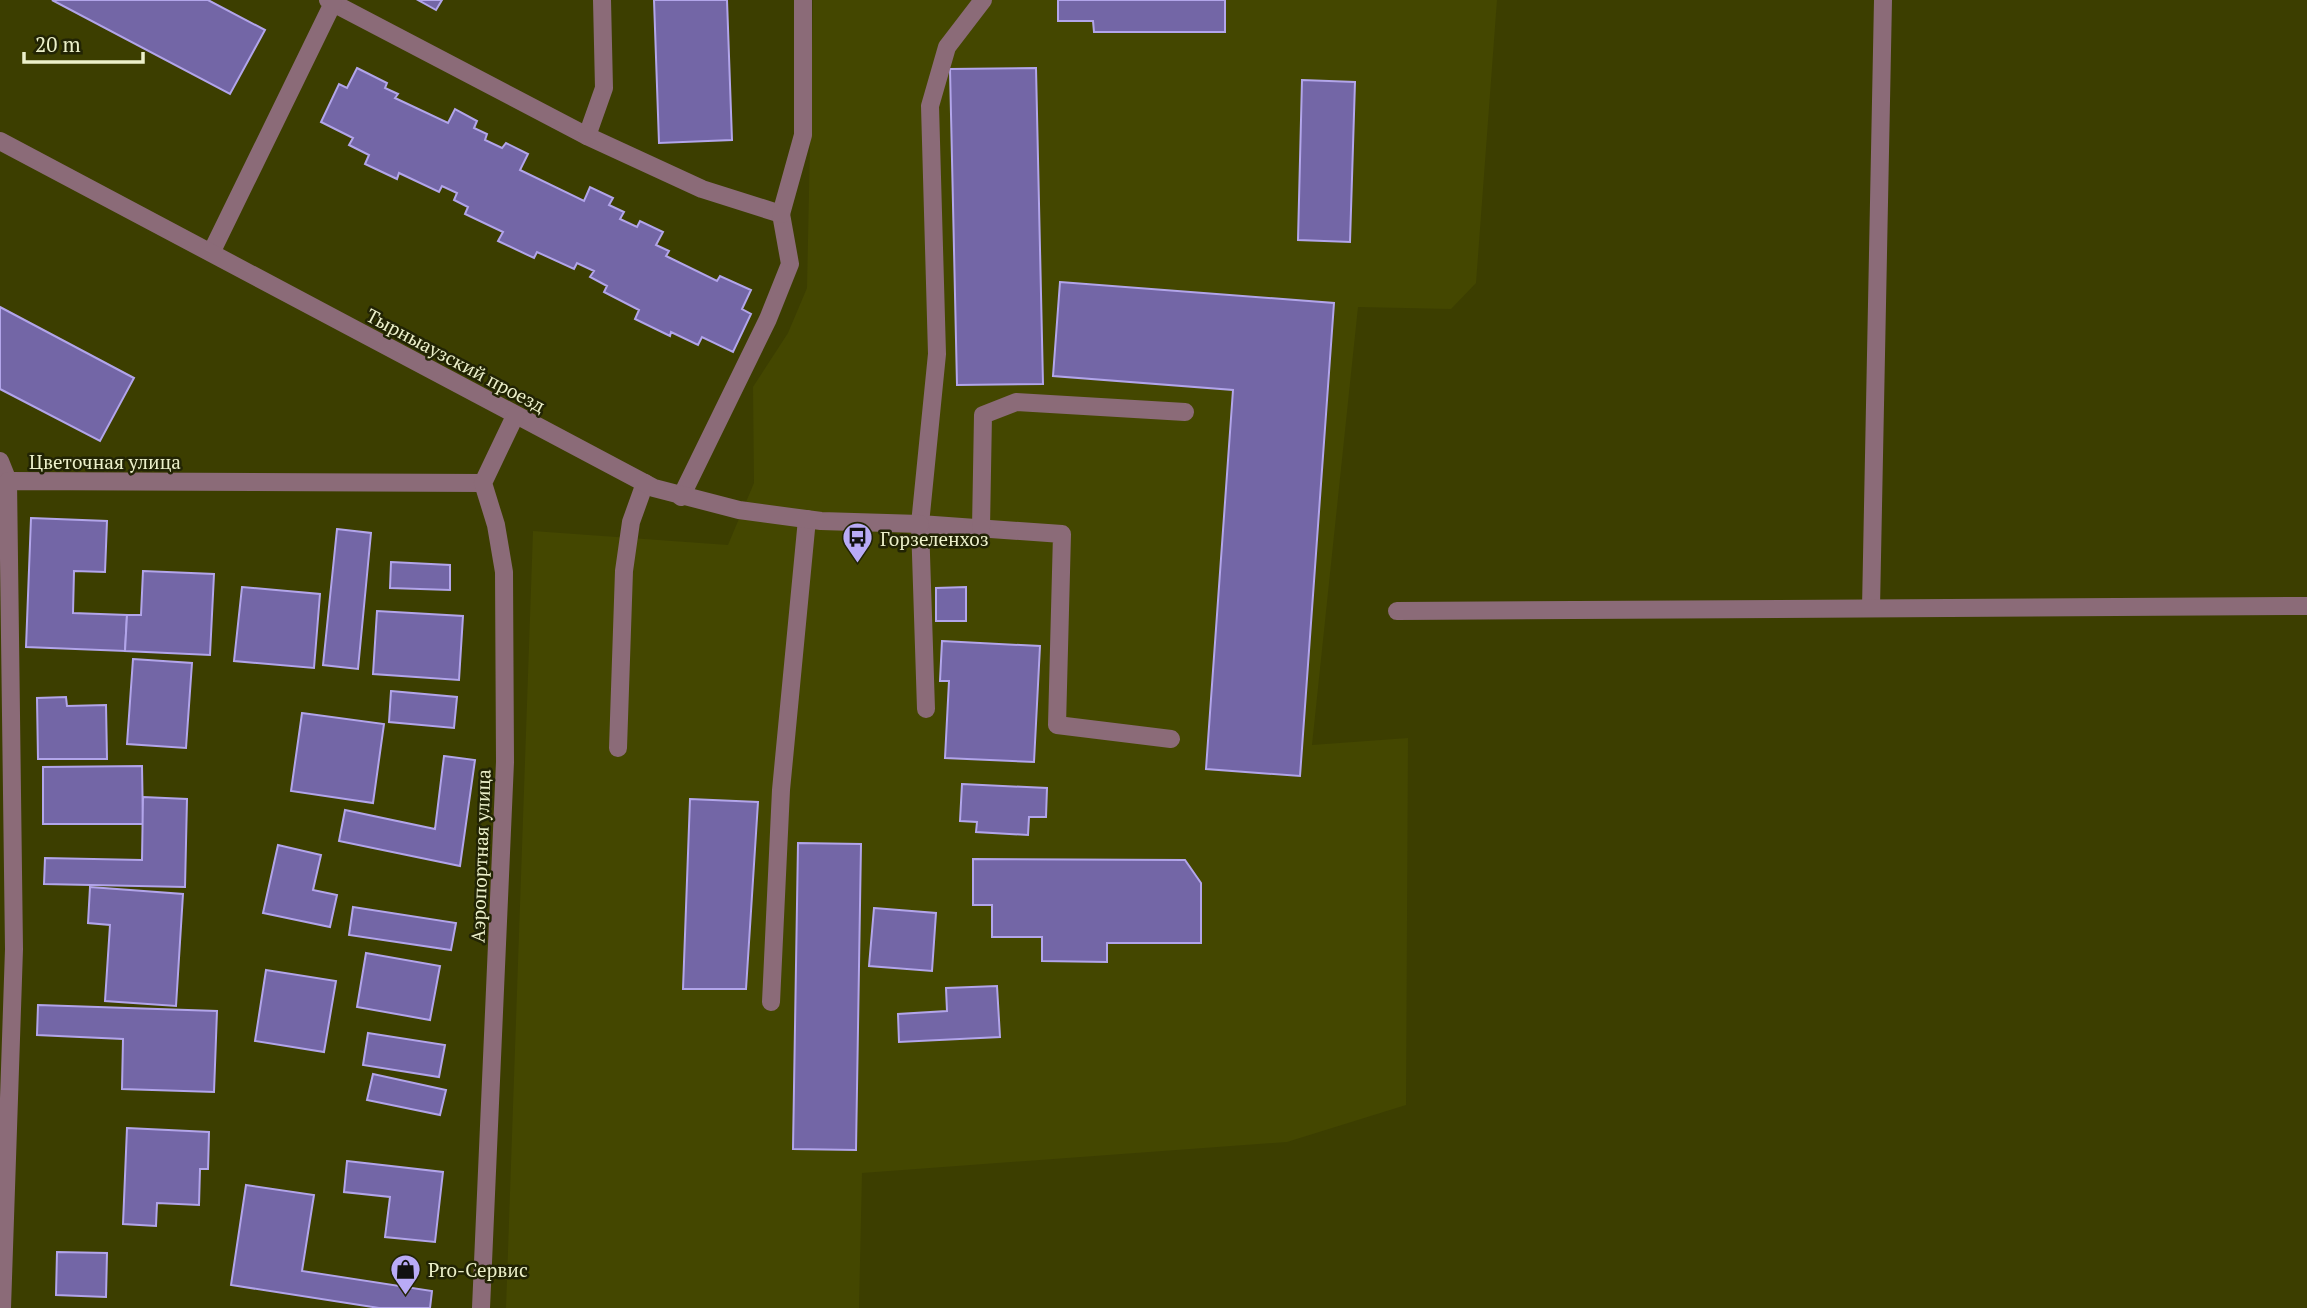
<svg xmlns="http://www.w3.org/2000/svg" width="2307" height="1308" font-family="'PT Serif',serif">
<style>
.built{fill:#444700}
.building{fill:#7366a6;stroke:#b2a5ea;stroke-width:2}
.lines{fill:none;stroke-linecap:round;stroke-linejoin:round}
.service{stroke:#8b6b78;stroke-width:18}
.minor{stroke:#8b6b78;stroke-width:18}
.labels{text-anchor:middle;dominant-baseline:central;stroke-width:5;stroke-linejoin:round;paint-order:stroke}
.street-label{font-size:19px;fill:#ecf0ca;stroke:#222404}
.poi-label{font-size:19px;fill:#ecf0ca;stroke:#222404;text-anchor:start}
</style>
<rect width="100%" height="100%" fill="#3c3e00"/>
<polygon class="built" points="813,0 1497,0 1476,283 1451,309 1358,307 1312,745 1408,738 1406,1105 1287,1142 862,1173 859,1308 506,1308 533,531 728,545 754,483 753,387 788,333 807,288"/>
<g class="building">
<polygon points="52,0 208,0 265,30 230,94"/>
<polygon points="418,0 442,0 436,10"/>
<polygon points="654,0 727,0 732,140 659,143"/>
<polygon points="1058,0 1225,0 1225,32 1094,32 1093,21 1058,21"/>
<polygon points="357,68 387,83 385,88 398,94 395,98 448,123 455,109 477,121 474,128 487,134 485,140 502,148 506,143 528,154 520,170 584,201 590,187 613,198 609,205 624,212 620,219 637,227 640,221 663,232 656,245 669,251 666,256 717,281 720,276 751,290 742,309 751,314 733,352 702,337 698,345 671,332 670,336 635,319 639,310 604,292 607,286 590,277 594,271 577,263 574,269 537,252 534,258 498,241 503,232 465,214 468,207 454,200 457,193 442,186 439,192 399,173 397,179 365,164 369,155 349,145 353,138 321,122 339,84 347,88"/>
<polygon points="1036,68 1043,384 957,385 950,69"/>
<polygon points="1302,80 1355,82 1350,242 1298,240"/>
<polygon points="1060,282 1334,303 1300,776 1206,769 1233,390 1053,376"/>
<polygon points="0,307 134,378 100,441 0,389"/>
<polygon points="31,518 107,521 105,572 74,571 73,613 127,615 125,651 26,647"/>
<polygon points="337,529 371,533 358,669 323,665"/>
<polygon points="391,562 450,565 450,590 390,588"/>
<polygon points="143,571 214,574 210,655 125,651 127,615 141,615"/>
<polygon points="242,587 320,594 314,668 234,661"/>
<polygon points="966,587 966,621 936,621 936,588"/>
<polygon points="377,611 463,616 459,680 373,674"/>
<polygon points="942,641 1040,646 1034,762 945,758 949,681 940,681"/>
<polygon points="133,659 192,663 186,748 127,744"/>
<polygon points="391,691 457,697 454,728 389,722"/>
<polygon points="66,697 67,706 106,705 107,759 38,759 37,698"/>
<polygon points="302,713 384,724 373,803 291,791"/>
<polygon points="444,756 475,760 460,866 339,841 345,810 435,829"/>
<polygon points="142,766 143,824 43,824 43,767"/>
<polygon points="962,784 1047,788 1046,817 1029,817 1028,835 976,832 977,822 960,821"/>
<polygon points="143,797 187,799 185,887 44,884 45,858 142,860"/>
<polygon points="690,799 758,802 746,989 683,989"/>
<polygon points="798,843 861,844 856,1150 793,1149"/>
<polygon points="278,845 321,855 313,890 337,895 330,927 263,913"/>
<polygon points="973,859 1185,860 1201,883 1201,943 1107,943 1107,962 1042,961 1042,937 992,937 992,905 973,905"/>
<polygon points="90,887 183,894 176,1006 105,1001 110,925 88,923"/>
<polygon points="353,907 456,923 451,950 349,935"/>
<polygon points="874,908 936,913 932,971 869,966"/>
<polygon points="366,953 440,966 430,1020 357,1007"/>
<polygon points="266,970 336,981 324,1052 255,1041"/>
<polygon points="997,986 1000,1037 899,1042 898,1014 947,1011 946,988"/>
<polygon points="38,1005 217,1011 214,1092 122,1089 123,1039 37,1035"/>
<polygon points="368,1033 445,1045 439,1077 363,1065"/>
<polygon points="373,1074 446,1090 440,1115 367,1100"/>
<polygon points="127,1128 209,1132 208,1169 200,1169 199,1205 157,1203 156,1226 123,1224"/>
<polygon points="347,1161 443,1172 435,1242 385,1237 390,1197 344,1192"/>
<polygon points="246,1185 314,1195 302,1271 432,1291 430,1308 379,1308 231,1285"/>
<polygon points="57,1252 107,1253 106,1297 56,1295"/>
</g>
<g class="lines">
<g class="service">
<polyline points="983,0 947,47 930,106 937,354 920,524 1062,534 1057,725 1171,739"/>
<polyline points="333,3 587,136 702,189 781,214 790,264 768,319 681,497"/>
<polyline points="587,136 604,88 602,0"/>
<polyline points="781,214 803,135 803,0"/>
<polyline points="212,251 333,3 328,0"/>
<polyline points="0,461 8,481 0,481"/>
<polyline points="920,524 926,709"/>
<polyline points="981,528 983,415 1016,402 1185,412"/>
<polyline points="1871,608 1883,0"/>
<polyline points="1397,611 2307,606"/>
<polyline points="618,748 624,571 631,522 645,483"/>
<polyline points="771,1002 781,790 807,519"/>
</g>
<g class="minor">
<polyline points="0,141 654,488 739,510 821,521 920,524"/>
<polyline points="2,1308 14,949 8,481 483,483"/>
<polyline points="481,1308 505,762 504,572 496,525 483,483 515,416"/>
</g>
</g>
<defs>
<symbol id="bus-pin" viewBox="-11 -11 22 30"><path d="M0 17L-7.5 6A9.5 9.5 0 1 1 7.5 6Z" fill="#b9abf7" stroke="#222404"/><path d="M-5-6H5V4H4V6H2V4H-2V6H-4V4H-5ZM-3.5-4V0h7V-4ZM-3.5 1.2v1.5H-2V1.2ZM2 1.2v1.5H3.5V1.2Z" fill="#111"/></symbol>
<symbol id="shop-pin" viewBox="-11 -11 22 30"><path d="M0 17L-7.5 6A9.5 9.5 0 1 1 7.5 6Z" fill="#b9abf7" stroke="#222404"/><path d="M-5-2.5h2.3a2.7 3.5 0 0 1 5.4 0H5L5.5 6h-11ZM-1.5-2.5h3a1.5 2.3 0 0 0-3 0Z" fill="#111"/></symbol>
</defs>
<g fill-rule="evenodd">
<use href="#bus-pin" x="840" y="520" width="35" height="47"/>
<use href="#shop-pin" x="388" y="1252" width="35" height="47"/>
</g>
<g class="labels">
<g class="street-label">
<text transform="translate(456 360) rotate(28)">Тырныаузский проезд</text>
<text x="105" y="461">Цветочная улица</text>
<text transform="translate(480 856) rotate(-88)">Аэропортная улица</text>
</g>
<g class="poi-label">
<text x="880" y="538">Горзеленхоз</text>
<text x="428" y="1269">Pro-Сервис</text>
</g>
</g>
<path d="M24 52v10h119v-10" fill="none" stroke="#ecf0ca" stroke-width="3.5"/>
<text x="35" y="52" font-size="21" fill="#ecf0ca" stroke="#222404" stroke-width="5" paint-order="stroke">20 m</text>
</svg>
